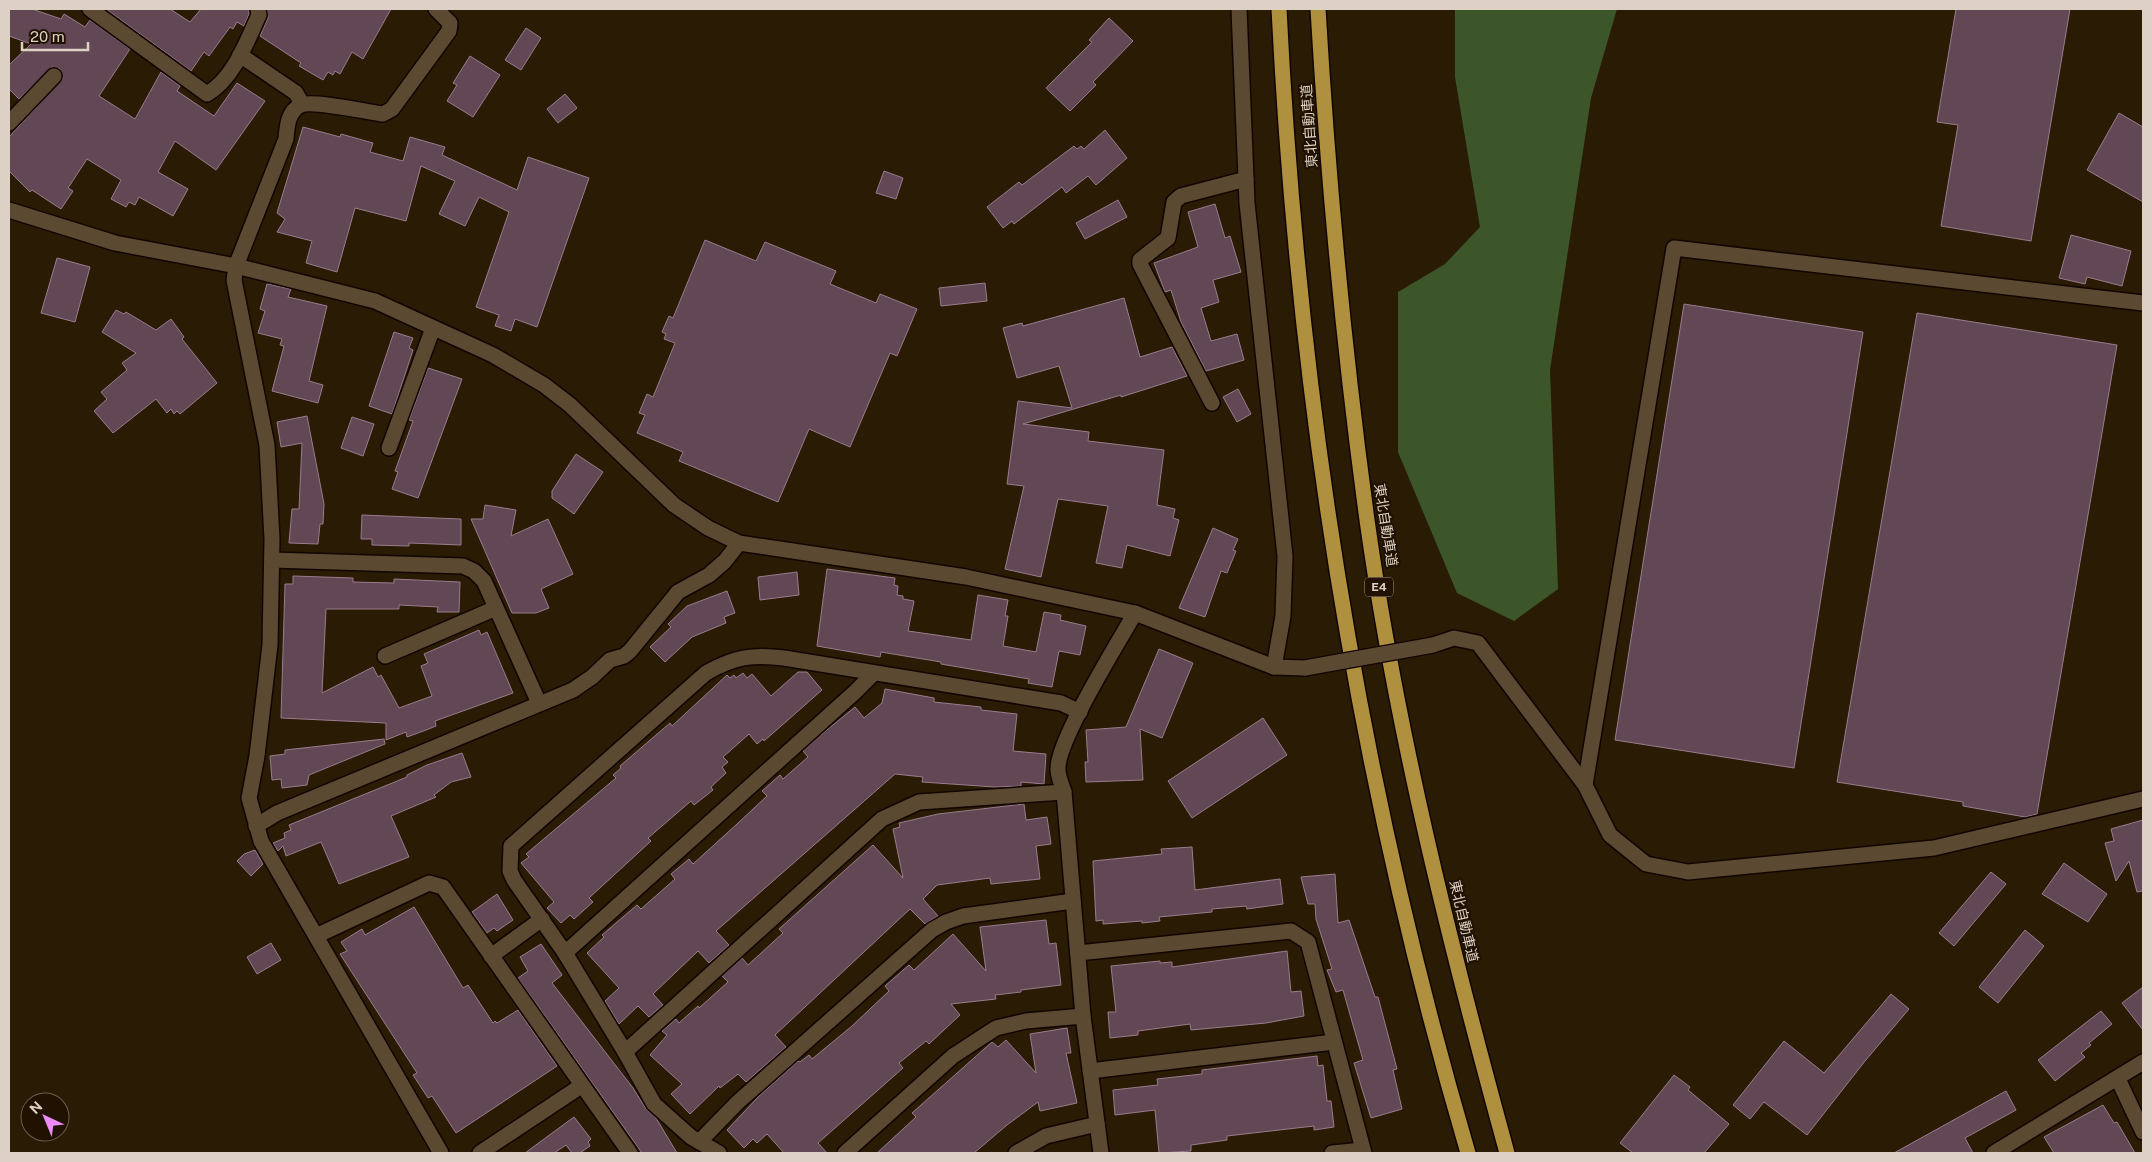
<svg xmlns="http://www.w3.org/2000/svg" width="2152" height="1162" font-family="'Public Sans','Noto Sans JP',sans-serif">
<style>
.forest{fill:#3c562a}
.building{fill:#624755;stroke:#9a7c8c}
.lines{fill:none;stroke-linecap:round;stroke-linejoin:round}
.minor-casing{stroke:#120500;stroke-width:18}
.highway-casing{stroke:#120500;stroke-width:18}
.minor{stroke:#5b4932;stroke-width:15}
.highway{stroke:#ae903f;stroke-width:15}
.minor-bridge-casing{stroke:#120500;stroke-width:18;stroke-linecap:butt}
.minor-bridge{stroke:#5b4932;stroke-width:15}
.labels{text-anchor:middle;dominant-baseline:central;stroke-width:4.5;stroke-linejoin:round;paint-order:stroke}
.shield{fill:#201100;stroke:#a49789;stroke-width:1}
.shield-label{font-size:12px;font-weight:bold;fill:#dcd1c4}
.street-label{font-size:14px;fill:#dcd1c4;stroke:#201100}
</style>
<rect width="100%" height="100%" fill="#2a1b05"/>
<polygon class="forest" points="1455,9 1617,9 1591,98 1550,370 1558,589 1514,621 1457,593 1398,452 1398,292 1445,264 1480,227 1455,77"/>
<g class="building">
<polygon points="9,9 32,9 61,19 64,14 85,27 90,20 130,49 99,96 135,119 161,72 180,86 177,91 214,116 237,83 265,101 216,170 175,141 158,172 188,189 173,216 139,197 135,205 129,202 126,207 111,199 121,180 87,159 68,188 73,191 61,209 32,190 30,192 9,171 9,137 63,78 60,69 52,67 19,99 9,89 9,65 31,44 9,36"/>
<polygon points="106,9 170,9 190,22 201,9 249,9 249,14 244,26 237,22 233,29 230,27 209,56 204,52 191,71"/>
<polygon points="267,9 391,9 363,59 352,52 340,74 335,71 333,75 328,72 323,80 299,66 301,63 260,36 268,18"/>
<polygon points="1956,9 2070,9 2031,241 1941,226 1958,125 1937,122"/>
<polygon points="1109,18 1133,41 1093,82 1096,85 1070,111 1046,88 1092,42 1089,40"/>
<polygon points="526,28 541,38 521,70 505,60"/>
<polygon points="470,56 500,75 473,117 447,101 457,85 453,83"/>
<polygon points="565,94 577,108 558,123 547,109"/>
<polygon points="2119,113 2143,127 2143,202 2087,170"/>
<polygon points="303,127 340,137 341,134 373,143 370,152 403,161 410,137 445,147 442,155 517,190 528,157 589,178 537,327 515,319 511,331 495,326 499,315 476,307 509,212 479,197 465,226 439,214 455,181 421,166 406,221 355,208 337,272 306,263 312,241 277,232 285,219 277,213"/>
<polygon points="1105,130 1127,158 1096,185 1088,176 1066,193 1062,187 1014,224 1012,221 1003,228 987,207 1019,182 1022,185 1074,146 1077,149 1081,146 1084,149"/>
<polygon points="884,171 903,178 896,199 876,193"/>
<polygon points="1118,200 1127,217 1085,239 1076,223"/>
<polygon points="1215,204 1225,238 1230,236 1241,272 1213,280 1219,302 1201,308 1211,341 1237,334 1244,360 1206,371 1181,322 1171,290 1165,292 1154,263 1198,247 1188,212"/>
<polygon points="2071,235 2131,251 2122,286 2087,277 2085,284 2059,278"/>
<polygon points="705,240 756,261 765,242 836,271 830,284 876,303 880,294 917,309 897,356 890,353 850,447 809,429 778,502 679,461 683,452 637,433 645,415 639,413 647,394 653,397 675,343 664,339 666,334 662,332 669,316 673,318"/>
<polygon points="57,258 90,267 75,322 41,313"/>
<polygon points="985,283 987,301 941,306 939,288"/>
<polygon points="267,284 291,289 288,297 327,306 309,381 323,385 318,403 272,391 284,346 280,345 282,339 258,333 265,311 260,309"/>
<polygon points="1124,298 1140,357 1172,347 1187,376 1121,397 1121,395 1023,424 1089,432 1088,441 1164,450 1157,505 1175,509 1173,518 1179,520 1170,556 1127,545 1122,568 1096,563 1108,506 1058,499 1041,577 1005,569 1024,486 1007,484 1018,401 1072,408 1059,366 1017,378 1003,328 1022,323 1023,326"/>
<polygon points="1684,304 1863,332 1794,768 1615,740"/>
<polygon points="116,310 124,314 126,312 156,330 171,319 184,337 182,339 217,383 180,414 177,411 174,414 171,409 167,413 156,399 113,433 94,411 107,399 101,392 127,370 122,363 136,353 102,332"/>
<polygon points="1917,313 2117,345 2037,814 2025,817 1963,806 1963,802 1837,782"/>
<polygon points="394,332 413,338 409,348 413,350 392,414 369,406"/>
<polygon points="428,368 462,379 418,498 392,489 398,472 395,471 413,421 409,420"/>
<polygon points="1238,389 1251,414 1237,422 1223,397"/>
<polygon points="307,416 324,504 323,524 320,524 318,544 289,543 292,509 299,509 302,443 281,447 277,422"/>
<polygon points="352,417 374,424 363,456 341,448"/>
<polygon points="576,454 603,472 574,514 552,498 552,491"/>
<polygon points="485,505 516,510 511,536 548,519 573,574 541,589 549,608 536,613 512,613 471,519 483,519"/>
<polygon points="362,515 461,519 461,545 409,543 409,546 372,545 372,539 361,539"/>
<polygon points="1213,528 1238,539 1233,550 1236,551 1227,573 1221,571 1205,617 1179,608"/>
<polygon points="827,569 895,578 894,585 898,586 897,595 903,596 903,599 914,601 908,631 971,640 978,595 1008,600 1005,616 1008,616 1003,646 1036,652 1044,612 1061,615 1060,620 1086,626 1080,655 1059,651 1052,687 1028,683 1029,679 941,664 941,662 881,652 880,657 817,646"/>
<polygon points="797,572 799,595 760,600 758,577"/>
<polygon points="293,576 353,578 353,582 394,583 394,579 460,582 459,612 437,612 438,607 399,605 399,609 326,609 322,693 373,667 378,677 381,675 399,708 432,696 421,666 428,663 424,654 479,630 481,635 487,632 513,693 435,721 436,726 426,730 407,737 406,732 386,740 386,723 281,718 285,584 293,584"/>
<polygon points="727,591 735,613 724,617 726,623 692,637 665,662 650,647 671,627 668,624 687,606"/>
<polygon points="1159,649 1193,663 1162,738 1140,729 1143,780 1086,782 1085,762 1088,762 1086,730 1126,727"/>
<polygon points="798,672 807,672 822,690 764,741 763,739 757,744 749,734 723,757 728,762 722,767 726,773 711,787 713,790 694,805 691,801 648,838 651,841 589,898 593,902 574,919 570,915 561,923 547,908 554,902 521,863 529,857 526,854 616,778 613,775 621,768 620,766 670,723 672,726 727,675 730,678 734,675 736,678 743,673 747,678 752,674 771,696"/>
<polygon points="885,689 934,698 934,702 981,707 981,710 1017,714 1013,751 1046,754 1044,784 1021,782 1021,786 995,787 922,782 923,777 895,774 716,931 729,945 709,963 698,951 653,994 663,1005 649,1017 638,1006 619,1024 605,1001 619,988 587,953 604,937 602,935 637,905 641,909 675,879 671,874 689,859 693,864 737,824 767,796 762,791 780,775 783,779 808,757 803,751 817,738 855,707 864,718 882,703"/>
<polygon points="1263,718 1287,755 1192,818 1168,781"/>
<polygon points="384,739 385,744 309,775 307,785 282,788 281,779 272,780 270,756 285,754 285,750"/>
<polygon points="462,753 471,777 451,782 434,795 436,797 391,816 409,857 339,884 321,842 286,856 283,846 278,851 273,843 285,838 284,833 291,830 289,825 407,777 407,775 427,765"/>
<polygon points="1024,804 1026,820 1047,817 1051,844 1036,846 1040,879 991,884 990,878 937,885 923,899 938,916 925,924 910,909 775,1035 786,1047 746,1082 738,1074 720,1088 719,1086 690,1114 671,1094 682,1084 650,1055 667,1035 662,1031 676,1019 679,1023 698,1006 699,1008 728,982 722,976 742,958 748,965 783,933 779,929 873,845 903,878 893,829 900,827 899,823 938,814"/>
<polygon points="2143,820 2143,891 2137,892 2129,861 2116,881 2105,843 2114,841 2111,829"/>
<polygon points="1192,847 1195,890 1280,879 1283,904 1247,909 1246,906 1212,909 1212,912 1159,917 1160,921 1142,923 1142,921 1103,924 1103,920 1096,921 1093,861 1162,854 1161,849"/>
<polygon points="255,850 263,864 251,876 237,861 244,854"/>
<polygon points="2064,863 2107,894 2088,922 2042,894"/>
<polygon points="1991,872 2006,884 1954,946 1939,933"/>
<polygon points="1335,874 1338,923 1349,920 1375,997 1378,997 1397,1069 1393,1070 1402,1109 1371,1118 1354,1063 1363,1060 1343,990 1336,992 1327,970 1332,969 1316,919 1315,904 1308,904 1301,877"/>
<polygon points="497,894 513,920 497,931 494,928 487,933 472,912"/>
<polygon points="414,907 463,988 468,985 493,1023 495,1021 497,1023 518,1010 557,1066 456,1133 432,1096 428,1098 413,1075 417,1073 340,954 347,951 341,942 362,929 365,935"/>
<polygon points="1046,920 1049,944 1056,943 1061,985 1021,990 1021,992 995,995 996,999 951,1004 960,1015 929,1044 926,1041 899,1063 903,1068 818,1143 827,1153 784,1153 767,1134 757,1143 753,1139 744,1148 727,1130 759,1096 798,1061 800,1062 809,1055 812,1059 852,1026 889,991 885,986 909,965 914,970 953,934 986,971 980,927"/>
<polygon points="2025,930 2044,946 1998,1003 1979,987"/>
<polygon points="271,943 281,960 257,974 247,957"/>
<polygon points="541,944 562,975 552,983 633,1088 646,1109 656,1118 677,1153 642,1153 518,978 528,971 520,957"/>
<polygon points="1287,951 1291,992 1301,991 1304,1016 1266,1023 1191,1030 1190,1024 1138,1031 1138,1035 1110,1038 1108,1012 1116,1012 1111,966 1160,961 1160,963 1172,962 1172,967"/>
<polygon points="2143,987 2143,1030 2122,1003"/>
<polygon points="1891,994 1909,1009 1865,1061 1807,1135 1764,1102 1750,1119 1733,1105 1784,1041 1824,1073"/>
<polygon points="2101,1011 2112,1024 2089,1043 2091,1045 2081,1053 2085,1057 2055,1081 2038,1060"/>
<polygon points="1067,1028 1071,1053 1066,1053 1077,1103 1040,1111 1038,1102 1007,1125 974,1153 877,1153 916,1117 912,1113 992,1042 998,1047 1006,1040 1036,1073 1030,1034"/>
<polygon points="1317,1056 1318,1066 1323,1065 1327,1101 1331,1101 1334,1127 1314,1130 1314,1126 1227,1136 1227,1140 1191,1145 1191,1151 1159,1153 1155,1110 1115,1115 1113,1090 1158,1085 1157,1079 1202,1074 1202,1070"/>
<polygon points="1674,1075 1690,1087 1688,1090 1729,1124 1704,1153 1633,1153 1620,1143"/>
<polygon points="2006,1091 2016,1110 1965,1138 1973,1153 1894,1153"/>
<polygon points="2103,1105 2114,1123 2117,1122 2135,1153 2054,1153 2044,1137"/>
<polygon points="574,1117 591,1139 588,1142 590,1146 580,1153 572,1153 566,1145 554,1153 525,1153"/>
</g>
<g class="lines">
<defs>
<g id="minor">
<path d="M90 9 207 94C234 78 246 43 259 15L258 9"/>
<path d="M436 9 450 23 449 31 392 109 383 114C368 112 312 100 301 105 288 111 287 126 286 139L236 266 234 280 267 445 272 539 270 645 257 756 249 798 261 841 441 1153"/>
<polyline points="1239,9 1247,203 1285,556 1283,616 1274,667"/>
<polyline points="240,55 296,93 302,104"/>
<polyline points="9,123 54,76"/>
<polyline points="9,210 115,243 236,266 375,301 493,355 544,385 570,405 674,505 708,528 739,543 966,577 1135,613 1274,667 1305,668"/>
<polyline points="1212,403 1140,264 1140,260 1168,238 1174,202 1181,196 1246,179"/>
<polyline points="389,448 433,328"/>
<polyline points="272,560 463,566 474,571 484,581 539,703"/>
<polyline points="1433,645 1454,638 1478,643 1585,785 1610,835 1646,864 1688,872 1934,848 2143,799"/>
<polyline points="385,656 496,608"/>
<polyline points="1585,785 1674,248 2143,303"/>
<polyline points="256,826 277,813 573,690 592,677 610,660 624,656 630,651 678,592 709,575 725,561 739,543"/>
<polyline points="316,936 429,883 443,887 630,1153"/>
<polyline points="565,953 855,692 874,673"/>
<polyline points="1078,953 1291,931 1308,942 1364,1153"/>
<polyline points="491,956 542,919"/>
<polyline points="625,1052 882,819 919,802 1064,792"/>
<polyline points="1090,1071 1334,1042"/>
<polyline points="2118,1079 2143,1132"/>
<polyline points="699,1142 738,1102 932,930 946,922 963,916 1073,901"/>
<polyline points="480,1153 581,1086"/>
<path d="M719 1153 691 1137 654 1104 625 1052 565 953 514 880 510 871 511 846 706 673C734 657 752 654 784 658L1061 703 1080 712"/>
<polyline points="845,1153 953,1056 996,1028 1026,1021 1083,1016"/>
<polyline points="1016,1153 1046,1136 1097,1124"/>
<path d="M1101 1153 1083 1016 1064 792C1062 785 1058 777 1058 769 1057 741 1118 643 1135 613"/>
<polyline points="1332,1153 1363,1150"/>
<polyline points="1994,1153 2143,1062"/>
</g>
<g id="highway">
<path d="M1279 9C1298 395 1359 782 1468 1153"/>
<path d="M1318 9C1328 180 1344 351 1367 520 1397 734 1450 945 1507 1153"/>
</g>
</defs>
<use href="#minor" class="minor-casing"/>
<use href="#highway" class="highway-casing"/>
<use href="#minor" class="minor"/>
<use href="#highway" class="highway"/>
<defs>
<polyline id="minor-bridge" points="1305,668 1433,645"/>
</defs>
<use href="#minor-bridge" class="minor-bridge-casing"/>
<use href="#minor-bridge" class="minor-bridge"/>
</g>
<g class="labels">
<rect class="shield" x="1365" y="577.5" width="28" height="19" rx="4"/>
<g class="shield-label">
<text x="1379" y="587">E4</text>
</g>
<g class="street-label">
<text transform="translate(1309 126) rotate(-94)">東北自動車道</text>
<text transform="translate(1386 525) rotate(81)">東北自動車道</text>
<text transform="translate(1464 921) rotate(77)">東北自動車道</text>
</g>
</g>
<rect width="2152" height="1162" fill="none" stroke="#dcd1c4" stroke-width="20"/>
<g transform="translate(45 1117) rotate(316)"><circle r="24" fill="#201100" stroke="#6b5e4e"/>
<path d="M0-4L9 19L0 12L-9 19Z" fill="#ec8cfb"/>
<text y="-8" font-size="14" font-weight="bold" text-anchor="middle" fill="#dcd1c4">N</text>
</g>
<path d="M22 42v8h66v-8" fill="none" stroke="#dcd1c4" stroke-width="2.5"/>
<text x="30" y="42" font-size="15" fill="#dcd1c4" stroke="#201100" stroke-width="4" paint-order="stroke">20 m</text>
</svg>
